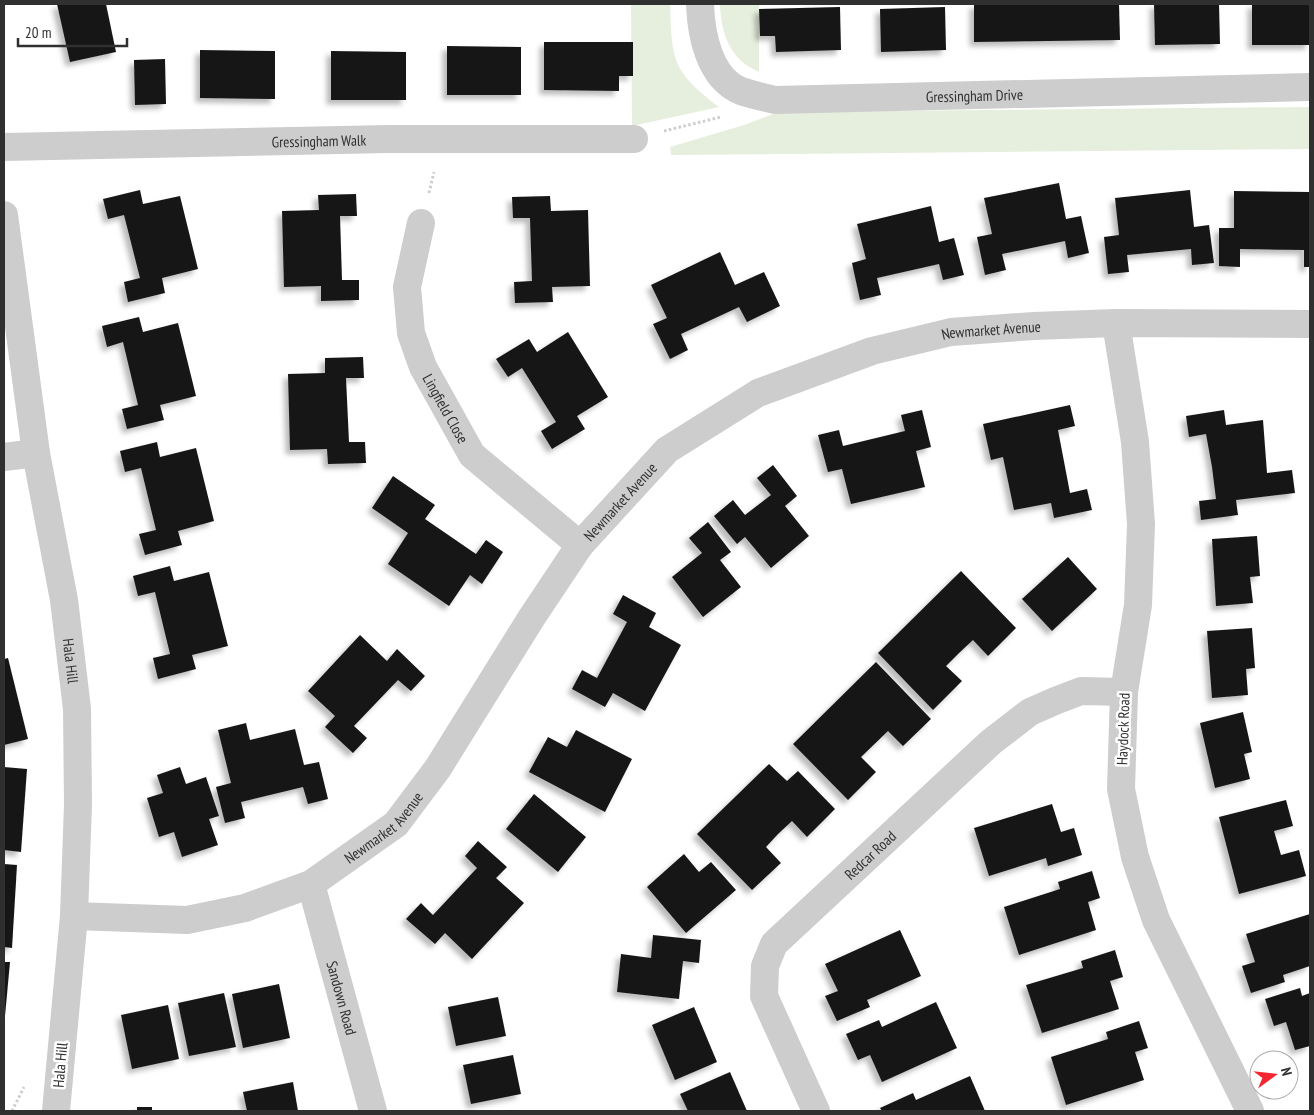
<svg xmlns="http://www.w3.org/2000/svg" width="1314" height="1115" font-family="'PT Sans Narrow',sans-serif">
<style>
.green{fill:#e6eedd}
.building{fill:#171717;filter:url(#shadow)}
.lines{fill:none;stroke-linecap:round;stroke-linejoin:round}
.path{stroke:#cdcdcd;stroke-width:3;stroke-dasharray:2.5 2.5;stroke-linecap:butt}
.minor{stroke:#cdcdcd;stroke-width:28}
.tertiary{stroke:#cdcdcd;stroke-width:28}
.labels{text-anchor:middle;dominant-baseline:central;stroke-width:5;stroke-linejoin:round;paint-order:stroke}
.street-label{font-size:15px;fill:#303030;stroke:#fff}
</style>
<defs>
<filter id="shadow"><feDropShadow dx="-4.5" dy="4.5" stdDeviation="2.5" flood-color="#0004"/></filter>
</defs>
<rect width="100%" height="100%" fill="#fff"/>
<g class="green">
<path d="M631 4H670C672 61 672 71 719 107L632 126Z"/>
<path d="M720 4H759V72C730 60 721 34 720 4Z"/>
<polygon points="1310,107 1310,149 671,155 670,147 744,125 779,112"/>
</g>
<g class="building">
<polygon points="57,4 106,4 116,52 70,62"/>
<polygon points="974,4 1119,4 1120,40 974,42"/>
<polygon points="1154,4 1219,4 1220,44 1155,45"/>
<rect x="1252" y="4" width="58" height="41"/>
<polygon points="840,7 841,50 776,52 775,36 760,36 759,9"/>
<polygon points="945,7 946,50 881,52 880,9"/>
<polygon points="544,42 633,42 633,76 619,76 619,91 544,90"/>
<polygon points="447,46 521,47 521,95 447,95"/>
<polygon points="200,50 275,51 275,99 200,98"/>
<polygon points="331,51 406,52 406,100 331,100"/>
<polygon points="165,59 166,104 135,105 134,60"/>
<polygon points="1059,183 1066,219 1081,216 1089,253 1068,258 1065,241 1002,254 1006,270 985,275 977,237 992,234 984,198"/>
<polygon points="140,190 143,204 180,196 198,269 162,278 165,293 128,302 124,282 140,278 124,215 108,219 103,199"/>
<polygon points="1190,190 1194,227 1209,225 1214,263 1192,265 1191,249 1127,255 1129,272 1108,274 1104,237 1119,235 1115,198"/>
<polygon points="1234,191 1310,192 1310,267 1304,267 1304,250 1240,249 1240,267 1219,266 1219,228 1234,228"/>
<polygon points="356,194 357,216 340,216 342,280 359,280 359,300 321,301 321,286 284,287 282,211 319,210 318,195"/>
<polygon points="550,196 551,211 588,210 590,286 552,287 553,302 515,303 514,282 532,281 530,218 513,218 512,197"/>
<polygon points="931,206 939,242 954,238 964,275 943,280 939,264 877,278 881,295 860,300 852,263 866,259 857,224"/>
<polygon points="720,252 735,285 764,272 780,306 747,322 739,307 681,334 688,350 670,359 653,324 667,318 651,285"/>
<polygon points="139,317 143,332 178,323 196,396 160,405 164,420 127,429 122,409 138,405 123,342 107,347 102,326"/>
<polygon points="568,332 608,397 577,416 585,429 552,449 541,431 556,422 522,368 508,377 496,359 529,339 537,352"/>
<polygon points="363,357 364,378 346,378 349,442 365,442 366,463 328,464 327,449 290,450 288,374 325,373 325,358"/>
<polygon points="1070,405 1075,426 1058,430 1070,493 1087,489 1092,510 1054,518 1051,503 1014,510 1003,457 991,460 983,424"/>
<polygon points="922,410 931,447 916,451 925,487 851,504 842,469 828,472 818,435 839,430 843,446 905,431 901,415"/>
<polygon points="1224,410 1226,425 1263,420 1267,473 1292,470 1295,493 1236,500 1238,515 1201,520 1199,501 1216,499 1212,467 1206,434 1189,437 1186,416"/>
<polygon points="157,442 160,457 196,448 214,521 178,531 182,545 145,555 139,534 156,530 141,468 125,472 120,451"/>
<polygon points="773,465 797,496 785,506 809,536 771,568 745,537 737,544 714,516 733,500 745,515 771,495 757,478"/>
<polygon points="393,476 435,505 425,519 476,554 486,540 503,552 482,584 470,575 449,606 388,564 408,533 372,508"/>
<polygon points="708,522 731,552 720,560 741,587 703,617 672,577 702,553 689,538"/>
<polygon points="1257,536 1260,576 1250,577 1253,603 1216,606 1212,539"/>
<polygon points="1068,557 1097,589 1052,631 1022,599"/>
<polygon points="170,566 174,581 209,572 228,646 192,655 196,669 158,679 153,658 170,654 155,592 138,596 133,576"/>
<polygon points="961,571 1016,628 988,656 973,640 959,653 946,666 962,681 933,710 878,653"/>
<polygon points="623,595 656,613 649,627 681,645 645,711 613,693 605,707 572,689 582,670 597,678 627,622 613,614"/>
<polygon points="1252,628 1255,668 1246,669 1248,695 1212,698 1207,631"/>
<polygon points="360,635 387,661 397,649 425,676 411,691 398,680 354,726 367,738 353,753 325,727 335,716 308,691"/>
<polygon points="8,658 28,739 4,745 4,659"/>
<polygon points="876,662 931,719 903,746 888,731 861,757 876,772 848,800 793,744"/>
<polygon points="1243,712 1252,752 1244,754 1250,779 1215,788 1200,723"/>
<polygon points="246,723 250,740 295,729 304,765 319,762 328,799 308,804 303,787 241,802 245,818 225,823 216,787 231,783 218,730"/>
<polygon points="576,730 632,759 605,812 529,772 548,737 567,747"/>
<polygon points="769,764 787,781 798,771 835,809 807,837 792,821 778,834 766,847 781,863 752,890 697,834"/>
<polygon points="4,767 27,769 21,852 4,850"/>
<polygon points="180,767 186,784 206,777 219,816 209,819 218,845 182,857 174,832 159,837 147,798 163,793 157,775"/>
<polygon points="534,794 586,837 558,872 506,829"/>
<polygon points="1286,800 1293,826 1274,831 1281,855 1299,850 1306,876 1239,894 1219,817"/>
<polygon points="1052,804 1061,832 1074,828 1082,855 1048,866 1046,858 989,876 974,828"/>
<polygon points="478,841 507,867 496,878 524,903 472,959 445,933 435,944 406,919 421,903 433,915 477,868 465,856"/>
<polygon points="684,854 699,872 711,862 736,890 686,933 647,887"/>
<polygon points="4,864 17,865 12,948 4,947"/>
<polygon points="1092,871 1100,898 1088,902 1096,930 1019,955 1004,907 1060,889 1058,882"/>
<polygon points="1310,914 1310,966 1283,975 1285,982 1251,993 1242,966 1255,962 1246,934"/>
<polygon points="900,930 921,976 867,1000 870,1007 837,1021 825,996 838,991 825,964"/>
<polygon points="653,935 701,940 699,963 683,961 679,999 617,992 621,954 651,958"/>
<polygon points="1115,950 1123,977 1110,981 1119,1009 1042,1033 1026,985 1083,968 1081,961"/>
<polygon points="4,962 10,962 5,1016 4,1016"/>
<polygon points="279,984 290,1038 243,1048 232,994"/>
<polygon points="1300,988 1302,996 1310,993 1310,1046 1295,1050 1286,1022 1274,1026 1265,999"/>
<polygon points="224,993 236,1047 189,1056 178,1003"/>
<polygon points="498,997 506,1036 456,1046 448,1007"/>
<polygon points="936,1002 957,1048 882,1082 870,1055 858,1060 846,1034 879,1020 882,1027"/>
<polygon points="168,1005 179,1059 132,1069 121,1015"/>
<polygon points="694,1007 717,1062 675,1080 652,1025"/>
<polygon points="1139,1021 1148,1048 1135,1052 1144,1080 1066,1105 1051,1057 1108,1039 1106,1032"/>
<polygon points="513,1055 521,1094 471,1104 463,1065"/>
<polygon points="730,1072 747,1111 688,1111 680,1094"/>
<polygon points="970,1076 985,1111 882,1111 880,1108 913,1093 916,1100"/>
<polygon points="293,1082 298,1111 247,1111 243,1092"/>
<rect x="137" y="1107" width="15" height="4"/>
</g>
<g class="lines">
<g class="path">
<polyline points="664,131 721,117"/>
<polyline points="429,193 434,172"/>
<polyline points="12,1111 24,1087"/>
</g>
<g class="minor">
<path id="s1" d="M700 4C701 34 709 78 741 91 752 95 764 97 775 100L1310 87"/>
<path id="s2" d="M4 147 389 139H634"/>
<path id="s3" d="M421 223 407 287 411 333 423 367 472 455 580 545"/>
<polyline points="1116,323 1135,442 1141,524 1138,605 1124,692 1121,789 1135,857 1156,920 1250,1111"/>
<path id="s4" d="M311 884 373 1111"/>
<path id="s5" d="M74 916 187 920 245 908 311 884 396 824 438 768 532 617 580 545 667 450 758 393 872 351 951 332 1034 326 1116 323 1310 324"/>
<path id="s6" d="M816 1111 764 996 765 966 774 944 991 742 1030 712 1055 701 1081 691 1124 692"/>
</g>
<g class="tertiary">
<path id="s7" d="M4 215 36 453 64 600 77 709 78 804 74 916 56 1111"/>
<polyline points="4,457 36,453"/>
</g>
</g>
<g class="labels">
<g class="street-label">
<text stroke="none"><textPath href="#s1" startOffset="336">Gressingham Drive</textPath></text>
<text stroke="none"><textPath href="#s2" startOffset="315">Gressingham Walk</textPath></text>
<text stroke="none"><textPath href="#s5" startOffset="1160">Newmarket Avenue</textPath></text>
<text stroke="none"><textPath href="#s3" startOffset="195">Lingfield Close</textPath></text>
<text stroke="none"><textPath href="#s5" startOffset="740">Newmarket Avenue</textPath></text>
<text stroke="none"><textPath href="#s7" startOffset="451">Hala Hill</textPath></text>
<text transform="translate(1123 729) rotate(-88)">Haydock Road</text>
<text stroke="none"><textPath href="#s5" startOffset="335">Newmarket Avenue</textPath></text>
<text stroke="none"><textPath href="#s6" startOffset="311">Redcar Road</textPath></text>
<text stroke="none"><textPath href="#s4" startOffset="118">Sandown Road</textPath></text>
<text transform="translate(60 1065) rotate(-85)">Hala Hill</text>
</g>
</g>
<rect width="1314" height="1115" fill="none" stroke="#303030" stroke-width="10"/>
<g transform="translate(1274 1075) rotate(75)"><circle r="24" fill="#ffffff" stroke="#acacac"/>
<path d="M0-4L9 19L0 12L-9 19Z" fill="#f4262f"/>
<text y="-8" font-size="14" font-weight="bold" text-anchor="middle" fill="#303030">N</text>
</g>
<path d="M18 38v8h109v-8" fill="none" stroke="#303030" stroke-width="2.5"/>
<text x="25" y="38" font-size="15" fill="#303030" stroke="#ffffff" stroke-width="4" paint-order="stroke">20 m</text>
</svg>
